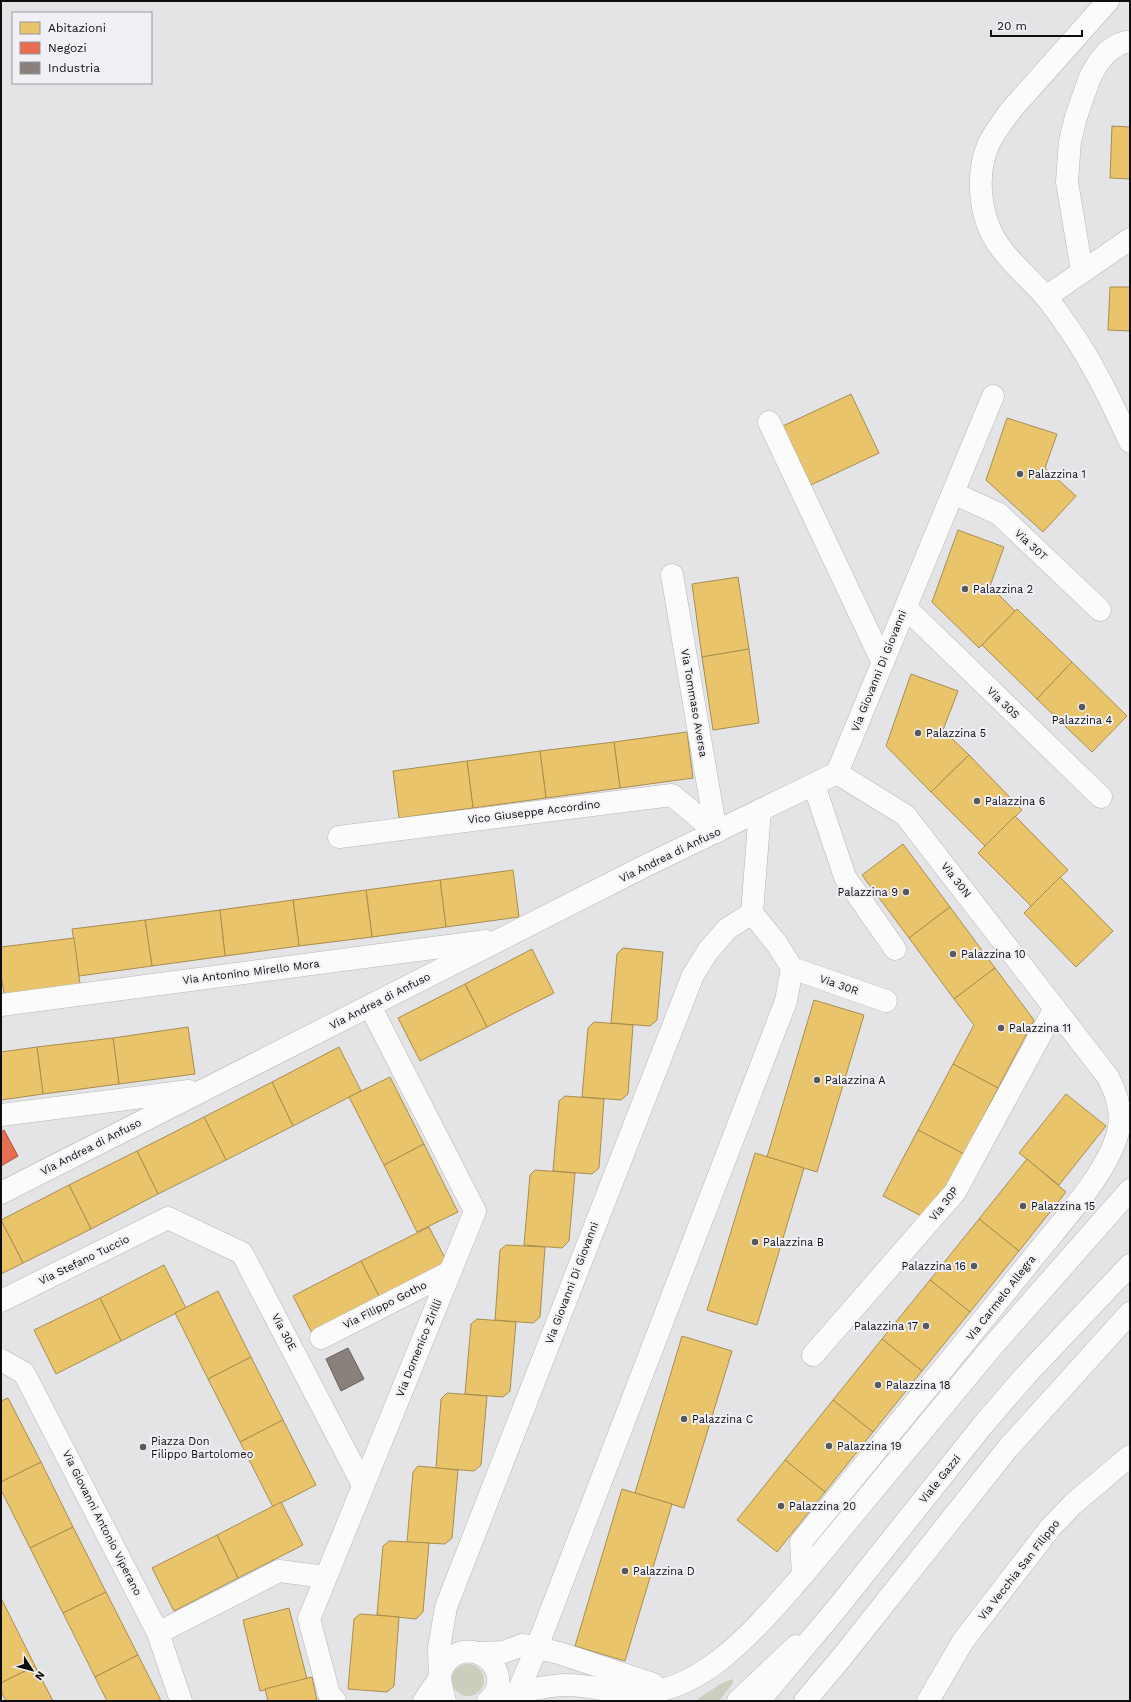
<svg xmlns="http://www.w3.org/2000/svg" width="1131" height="1702" font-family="'Work Sans',sans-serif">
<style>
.green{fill:#cacebc}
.homes{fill:#e9c46a;stroke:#a78d4f}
.shops{fill:#e76f51;stroke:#a6523d}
.industry{fill:#8a817c;stroke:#655e5b}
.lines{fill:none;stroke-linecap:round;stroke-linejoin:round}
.street-casing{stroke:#b6b6b9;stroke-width:23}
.secondary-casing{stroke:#b6b6b9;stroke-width:23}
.street{stroke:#fbfbfb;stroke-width:22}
.secondary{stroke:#fbfbfb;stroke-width:22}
.poi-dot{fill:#59595b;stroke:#f0f0f5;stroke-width:1.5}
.labels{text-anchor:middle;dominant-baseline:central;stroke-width:4;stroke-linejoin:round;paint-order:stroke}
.poi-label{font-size:11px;fill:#0e0e0f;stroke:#f0f0f5;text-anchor:start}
.street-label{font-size:11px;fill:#0e0e0f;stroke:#f0f0f5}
</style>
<rect width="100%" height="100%" fill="#e4e4e7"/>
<g class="green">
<circle cx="468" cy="1680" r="16"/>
<polygon points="733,1679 733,1683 719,1701 695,1701 722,1683"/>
</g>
<g class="homes">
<polygon points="1112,126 1130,127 1130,179 1110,178"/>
<polygon points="1110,287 1130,287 1130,331 1108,330"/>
<polygon points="851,394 879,453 811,485 783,426"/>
<polygon points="1007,418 1057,434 1045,468 1076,496 1043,532 986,480"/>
<polygon points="958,530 1004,547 990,586 1015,611 979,648 932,602"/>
<polygon points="738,577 749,649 702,657 692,584"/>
<polygon points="1017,609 1072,662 1037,699 982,645"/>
<polygon points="749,649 759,723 713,730 702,657"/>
<polygon points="1072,662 1127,716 1092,752 1037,699"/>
<polygon points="911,674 958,691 943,730 969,755 931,792 886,746"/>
<polygon points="687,732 693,778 620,788 614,742"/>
<polygon points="614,742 620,788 546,798 540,751"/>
<polygon points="540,751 546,798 473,808 467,761"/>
<polygon points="969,755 1022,810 985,846 931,792"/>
<polygon points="467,761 473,808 399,818 393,771"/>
<polygon points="1015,816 1068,870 1031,906 978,853"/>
<polygon points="903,844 950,907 909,938 862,875"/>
<polygon points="513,870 519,917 446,927 440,880"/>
<polygon points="1060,877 1113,931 1076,967 1024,913"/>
<polygon points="440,880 446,927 372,937 366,890"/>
<polygon points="366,890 372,937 299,946 293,900"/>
<polygon points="293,900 299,946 225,956 220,910"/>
<polygon points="950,907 995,968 954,999 909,938"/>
<polygon points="220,910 225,956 152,966 145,920"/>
<polygon points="145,920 152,966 79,976 72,929"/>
<polygon points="74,938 80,984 4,994 1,974 1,947"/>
<polygon points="623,948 663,952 657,1020 650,1026 611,1023 617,954"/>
<polygon points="532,949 554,993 487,1027 465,984"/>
<polygon points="995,968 1034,1020 998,1088 953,1064 974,1025 954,999"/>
<polygon points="465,984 487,1027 420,1061 398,1018"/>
<polygon points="814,1000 864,1015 817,1172 767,1157"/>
<polygon points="594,1022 633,1025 628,1094 621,1100 582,1097 588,1028"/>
<polygon points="188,1027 195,1074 119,1084 113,1038"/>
<polygon points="113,1038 119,1084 43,1094 37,1047"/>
<polygon points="37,1047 43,1094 1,1100 1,1052"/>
<polygon points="339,1047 361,1091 293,1126 272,1082"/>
<polygon points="953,1064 998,1088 964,1154 918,1130"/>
<polygon points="390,1077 424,1144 384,1165 349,1097"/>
<polygon points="272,1082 293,1126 226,1160 204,1117"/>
<polygon points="1066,1094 1106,1126 1059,1185 1019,1153"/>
<polygon points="565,1096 604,1099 599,1168 592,1174 553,1171 559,1101"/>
<polygon points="204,1117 226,1160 158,1194 137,1151"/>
<polygon points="918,1130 964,1154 929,1220 883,1196"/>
<polygon points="424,1144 458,1212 417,1232 384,1165"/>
<polygon points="137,1151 158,1194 91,1229 69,1185"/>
<polygon points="755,1153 804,1168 757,1325 707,1310"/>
<polygon points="1027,1159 1066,1192 1019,1251 979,1219"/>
<polygon points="535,1170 575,1173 569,1241 562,1248 524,1245 530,1175"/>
<polygon points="69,1185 91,1229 23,1263 1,1220"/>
<polygon points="979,1219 1019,1251 970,1312 930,1280"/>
<polygon points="1,1220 23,1263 1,1274"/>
<polygon points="429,1227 449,1266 381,1300 361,1261"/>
<polygon points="506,1245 545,1247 540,1317 533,1323 495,1320 500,1250"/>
<polygon points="361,1261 381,1300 313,1335 293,1296"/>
<polygon points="164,1265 186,1308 121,1341 100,1298"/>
<polygon points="930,1280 970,1312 922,1371 882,1339"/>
<polygon points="218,1291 251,1357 208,1379 175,1313"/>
<polygon points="100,1298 121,1341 56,1374 34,1330"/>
<polygon points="477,1319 516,1322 510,1391 503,1397 465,1394 471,1324"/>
<polygon points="682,1336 732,1351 684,1508 635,1493"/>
<polygon points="882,1339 922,1371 873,1432 833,1400"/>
<polygon points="251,1357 283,1420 240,1442 208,1379"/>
<polygon points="447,1393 487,1396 481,1465 474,1471 436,1468 441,1399"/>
<polygon points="8,1398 41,1462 1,1482 1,1401"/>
<polygon points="833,1400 873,1432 825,1492 785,1460"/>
<polygon points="283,1420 316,1485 273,1507 240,1442"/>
<polygon points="785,1460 825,1492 777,1552 737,1520"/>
<polygon points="41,1462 73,1527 30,1548 1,1490 1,1482"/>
<polygon points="418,1466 458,1470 452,1538 445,1544 407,1542 413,1472"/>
<polygon points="622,1489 672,1504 625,1661 575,1646"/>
<polygon points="281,1502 303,1545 238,1578 217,1535"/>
<polygon points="73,1527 106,1592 63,1613 30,1548"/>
<polygon points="217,1535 238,1578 174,1611 152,1568"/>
<polygon points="389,1541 429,1543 423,1612 416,1619 377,1615 383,1546"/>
<polygon points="106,1592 138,1655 95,1677 63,1613"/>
<polygon points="1,1598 35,1666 1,1683"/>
<polygon points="289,1608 307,1679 260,1691 243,1620"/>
<polygon points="360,1614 399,1617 394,1686 387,1692 348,1689 354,1619"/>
<polygon points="138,1655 161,1701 107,1701 95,1677"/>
<polygon points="35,1666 53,1701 6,1701 1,1691 1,1683"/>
<polygon points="312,1677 317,1701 268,1701 265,1689"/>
</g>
<polygon class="shops" points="4,1130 18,1156 1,1166 1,1132"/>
<polygon class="industry" points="348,1348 364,1379 341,1391 326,1359"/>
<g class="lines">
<defs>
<g id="street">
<polyline points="1082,271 1067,182 1070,141 1076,117 1090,77 1098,63 1107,52 1119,44 1130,41"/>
<polyline points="1046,297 1130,239"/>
<polyline points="769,422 883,663"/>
<polyline points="953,493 999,514 1100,610"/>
<polyline points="672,575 716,832"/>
<polyline points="906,608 1101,797"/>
<polyline points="814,785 845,877 895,949"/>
<polyline points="339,837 672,795 716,832"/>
<polyline points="792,968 886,1001"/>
<polyline points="1,1005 486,941"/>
<polyline points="1,1115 189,1091"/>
<polyline points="1,1193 645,866 837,773 993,396"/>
<polyline points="1,1301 168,1218 242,1253 363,1485"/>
<polyline points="321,1338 450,1272"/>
<polyline points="813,1355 955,1192 1055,1008"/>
<polyline points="1,1360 24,1373 158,1633 181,1701"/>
<path d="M803 1575 801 1542C878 1448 956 1354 1032 1259 1059 1225 1108 1173 1118 1132 1123 1112 1117 1094 1108 1077L905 815 837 773"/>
<polyline points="158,1633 279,1571 325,1577"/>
<polyline points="537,1647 786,1001 792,968 777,944 752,913 760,810"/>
<polyline points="335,1701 329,1694 309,1619 475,1211 370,1006"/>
<polyline points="424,1701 440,1677 439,1648 446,1607 693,975 708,951 727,929 752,913"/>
<polyline points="738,1701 796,1646"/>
<polyline points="928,1701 963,1641 1050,1528 1073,1504 1130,1456"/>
</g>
<g id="secondary">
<path d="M1108 1 1011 110C1003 121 995 131 989 143 975 174 979 219 1000 247 1013 265 1030 279 1045 296 1054 306 1062 319 1070 330 1094 365 1112 403 1130 442"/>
<polyline points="480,1653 504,1652 522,1645 529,1646 559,1653 653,1684"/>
<path d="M492 1698C516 1692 541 1686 566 1685 589 1685 612 1692 635 1693 704 1695 761 1622 803 1575L991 1348 1130 1190"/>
<path d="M445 1701C443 1693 440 1684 440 1677 441 1669 445 1663 450 1658 481 1635 516 1678 488 1701"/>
<polyline points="514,1701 537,1647"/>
<polyline points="759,1701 838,1607 982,1426 1026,1375 1130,1265"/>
<polyline points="805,1701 842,1657 1008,1448 1130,1313"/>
</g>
</defs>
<use href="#street" class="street-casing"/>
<use href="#secondary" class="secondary-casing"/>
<use href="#street" class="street"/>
<use href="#secondary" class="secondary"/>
</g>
<g class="poi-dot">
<circle cx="1020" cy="474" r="4"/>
<circle cx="965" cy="589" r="4"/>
<circle cx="1082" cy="707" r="4"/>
<circle cx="918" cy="733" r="4"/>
<circle cx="977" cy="801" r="4"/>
<circle cx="906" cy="892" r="4"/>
<circle cx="953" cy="954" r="4"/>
<circle cx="1001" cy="1028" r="4"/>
<circle cx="817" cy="1080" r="4"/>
<circle cx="1023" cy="1206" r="4"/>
<circle cx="755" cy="1242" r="4"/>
<circle cx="974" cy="1266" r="4"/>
<circle cx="926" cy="1326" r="4"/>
<circle cx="878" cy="1385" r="4"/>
<circle cx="684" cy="1419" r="4"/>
<circle cx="829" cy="1446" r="4"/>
<circle cx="143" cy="1447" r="4"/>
<circle cx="781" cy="1506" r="4"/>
<circle cx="625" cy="1571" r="4"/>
</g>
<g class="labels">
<g class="poi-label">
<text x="1028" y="474">Palazzina 1</text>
<text x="973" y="589">Palazzina 2</text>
<text x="1082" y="720" text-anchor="middle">Palazzina 4</text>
<text x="926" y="733">Palazzina 5</text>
<text x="985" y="801">Palazzina 6</text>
<text x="898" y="892" text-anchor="end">Palazzina 9</text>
<text x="961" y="954">Palazzina 10</text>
<text x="1009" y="1028">Palazzina 11</text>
<text x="825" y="1080">Palazzina A</text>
<text x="1031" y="1206">Palazzina 15</text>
<text x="763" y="1242">Palazzina B</text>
<text x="966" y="1266" text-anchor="end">Palazzina 16</text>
<text x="918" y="1326" text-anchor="end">Palazzina 17</text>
<text x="886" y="1385">Palazzina 18</text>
<text x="692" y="1419">Palazzina C</text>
<text x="151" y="1441">Piazza Don<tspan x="151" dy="13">Filippo Bartolomeo</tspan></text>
<text x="837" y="1446">Palazzina 19</text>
<text x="789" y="1506">Palazzina 20</text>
<text x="633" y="1571">Palazzina D</text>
</g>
<g class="street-label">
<text transform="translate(1031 545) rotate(43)">Via 30T</text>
<text transform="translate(879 671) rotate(-68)">Via Giovanni Di Giovanni</text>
<text transform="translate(694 703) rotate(80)">Via Tommaso Aversa</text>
<text transform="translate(1003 703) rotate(44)">Via 30S</text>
<text transform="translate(534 812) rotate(-7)">Vico Giuseppe Accordino</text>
<text transform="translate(670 855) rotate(-26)">Via Andrea di Anfuso</text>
<text transform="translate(956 880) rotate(52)">Via 30N</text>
<text transform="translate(251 972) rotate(-7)">Via Antonino Mirello Mora</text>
<text transform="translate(839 985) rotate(19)">Via 30R</text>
<text transform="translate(380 1001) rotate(-27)">Via Andrea di Anfuso</text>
<text transform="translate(91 1147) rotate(-27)">Via Andrea di Anfuso</text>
<text transform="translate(944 1204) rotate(-52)">Via 30P</text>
<text transform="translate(84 1260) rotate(-26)">Via Stefano Tuccio</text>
<text transform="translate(572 1283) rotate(-69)">Via Giovanni Di Giovanni</text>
<text transform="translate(1001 1298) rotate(-52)">Via Carmelo Allegra</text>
<text transform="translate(385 1305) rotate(-27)">Via Filippo Gotho</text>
<text transform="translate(284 1332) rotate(62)">Via 30E</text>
<text transform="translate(419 1348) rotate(-68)">Via Domenico Zirilli</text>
<text transform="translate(940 1479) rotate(-51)">Viale Gazzi</text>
<text transform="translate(102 1523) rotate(63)">Via Giovanni Antonio Viperano</text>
<text transform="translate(1019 1570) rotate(-52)">Via Vecchia San Filippo</text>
</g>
</g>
<rect width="1131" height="1702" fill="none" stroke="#0e0e0f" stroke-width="4"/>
<rect x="12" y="12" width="140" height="72" fill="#f0f0f5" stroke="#969699"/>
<rect x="20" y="22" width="20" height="12" fill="#e9c46a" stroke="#969699"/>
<text x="48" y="32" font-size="12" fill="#0e0e0f">Abitazioni</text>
<rect x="20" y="42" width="20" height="12" fill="#e76f51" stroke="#969699"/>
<text x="48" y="52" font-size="12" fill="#0e0e0f">Negozi</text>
<rect x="20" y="62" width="20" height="12" fill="#8a817c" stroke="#969699"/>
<text x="48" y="72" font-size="12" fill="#0e0e0f">Industria</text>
<g transform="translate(32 1670) rotate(126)" stroke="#f0f0f5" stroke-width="3" paint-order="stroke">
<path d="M0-3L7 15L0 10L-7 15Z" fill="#0e0e0f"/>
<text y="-6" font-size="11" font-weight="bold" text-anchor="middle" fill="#0e0e0f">N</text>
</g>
<path d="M991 30v6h91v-6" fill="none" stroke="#0e0e0f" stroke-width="2"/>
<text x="997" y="30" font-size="12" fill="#0e0e0f" stroke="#f0f0f5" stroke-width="3" paint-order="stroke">20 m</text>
</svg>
